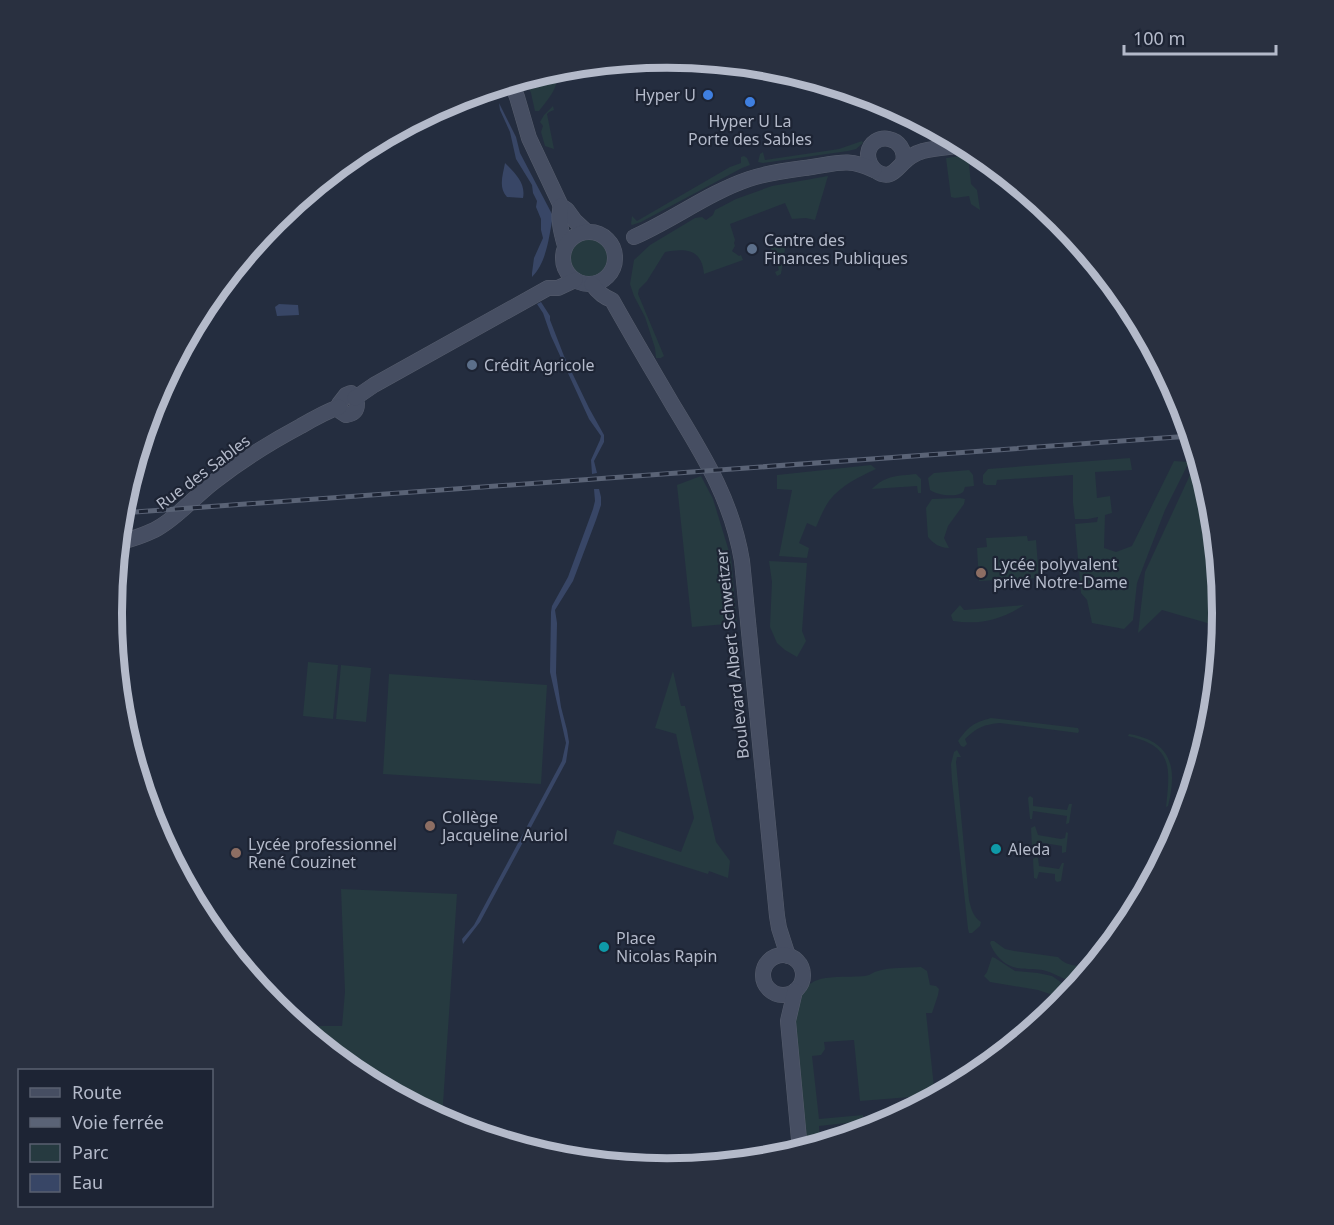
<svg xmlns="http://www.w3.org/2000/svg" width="1334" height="1225" font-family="'Noto Sans',sans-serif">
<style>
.green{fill:#263a40}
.water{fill:#384666}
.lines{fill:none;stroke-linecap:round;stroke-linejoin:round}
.secondary-casing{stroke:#565d6d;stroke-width:16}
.secondary{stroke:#464e62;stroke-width:15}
.rail-casing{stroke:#5a6376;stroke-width:5}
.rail{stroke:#1d2434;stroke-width:3;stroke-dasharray:9;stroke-linecap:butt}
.shop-dot{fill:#3f7fe0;stroke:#1d2434;stroke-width:2}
.service-dot{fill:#5c6f8a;stroke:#1d2434;stroke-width:2}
.education-dot{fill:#8d6e63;stroke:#1d2434;stroke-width:2}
.culture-dot{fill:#0f9aa8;stroke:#1d2434;stroke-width:2}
.labels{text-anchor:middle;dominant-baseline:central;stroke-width:4.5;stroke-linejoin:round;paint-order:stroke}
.poi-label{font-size:16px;fill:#b4baca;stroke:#1d2434;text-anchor:start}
.street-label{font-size:16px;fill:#b4baca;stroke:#1d2434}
.rim{fill:none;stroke:#b4baca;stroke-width:8}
</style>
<rect width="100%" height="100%" fill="#242d3f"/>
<g class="green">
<path d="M558 68C558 89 552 94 539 111H535L531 93 524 78 545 73V72Z"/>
<polygon points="553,106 554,110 549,112 547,114 554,149 545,146 541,132 543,126 540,122 544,115"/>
<polygon points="862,141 863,143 856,149 848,151 763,163 758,162 760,154 763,152 765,160 839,149"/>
<polygon points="968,155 971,184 977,190 980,210 971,204 969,196 955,198 951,197 946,158"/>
<polygon points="744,156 747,158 750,165 742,168 641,222 632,225 631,224 632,216 637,221 730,167 741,163 741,157"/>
<path d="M828 176 815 220 806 218 792 219 785 203 730 224 735 240 734 243 735 246 732 251 739 256 741 255 743 260 704 274C702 249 686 248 665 252L647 281 639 289 638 294 664 356 661 358H656L655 348 645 317 634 296 630 284 634 260 650 245 695 218 702 217 706 220 713 215 715 210 736 199 772 186Z"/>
<circle cx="588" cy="258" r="20"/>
<polygon points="782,242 786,243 781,274 777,276 775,272 779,270 770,246"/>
<polygon points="1130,458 1132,470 1095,472 1097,498 1110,496 1112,513 1105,515 1104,548 1116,552 1132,546 1174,461 1189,462 1165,510 1137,583 1133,620 1124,629 1092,623 1087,600 1081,593 1075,524 1097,522 1098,517 1088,519 1075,519 1073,503 1073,475 997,480 996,485 986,485 983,483 983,475 988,469"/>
<polygon points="1196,462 1199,462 1212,504 1222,613 1221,627 1162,610 1138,633 1145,572"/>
<path d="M871 465 876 469C859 477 841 485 829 501 824 508 820 518 816 527L807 523 799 543 809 548 807 558 779 556 792 490 777 489V475Z"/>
<path d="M969 470 973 475 974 486 965 487C964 489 964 491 963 492 957 498 936 495 930 490L928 478 934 473Z"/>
<path d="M916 474 921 479V493H918L917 486 872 489C886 475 897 476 916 474Z"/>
<polygon points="701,476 713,499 731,558 737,623 692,627 677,485"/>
<path d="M960 498 965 499 964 504 948 526 944 538 949 548C940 548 934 544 928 537L926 508 932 499Z"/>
<polygon points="1027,536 1028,541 1036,540 1039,578 979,581 977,548 987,547 986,538"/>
<polygon points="769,561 807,563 802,631 806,641 797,657 785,650 777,643 770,627 772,582"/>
<path d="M960 605 964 610 1024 605C1001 620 980 625 953 621L951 615Z"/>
<polygon points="308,662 338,665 333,719 303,716"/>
<polygon points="341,665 371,668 366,722 336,719"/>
<polygon points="673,671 681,706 685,706 716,842 730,861 728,878 709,871 708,874 613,844 617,830 681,852 694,818 676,734 655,728"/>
<polygon points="389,674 547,685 541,784 383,774"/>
<path d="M991 718 1078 728 1079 731 1078 733 1000 723C985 724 976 728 965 739L967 744 964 747 961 746 958 741C969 726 973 723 991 718Z"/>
<path d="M1129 734C1171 741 1178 767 1168 806L1166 807C1170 769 1174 746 1128 736Z"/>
<path d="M957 750 961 757H957L956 762 969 900C971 908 973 917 981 922L980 926 972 933H969L968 929 952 781 951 764 954 752Z"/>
<polygon points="1030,796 1033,798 1033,806 1067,810 1069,804 1072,804 1069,823 1066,824 1067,816 1033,811 1032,819 1030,819 1028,798"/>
<polygon points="1035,826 1038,835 1061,839 1065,838 1066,832 1068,833 1066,852 1062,853 1062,846 1038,842 1035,849 1032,848 1031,828"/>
<polygon points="1036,857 1038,858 1039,866 1059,869 1062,863 1064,863 1061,881 1057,882 1055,880 1055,874 1039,872 1037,879 1034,878 1033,859"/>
<polygon points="341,889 457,894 442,1119 358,1074 308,1033 309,1026 342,1026 345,992"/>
<path d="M991 941H994L1005 949 1014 951 1058 957C1063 963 1070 965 1078 966L1079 981 1077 984C1066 981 1057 974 1046 971 1037 968 1027 970 1017 968 1005 966 994 955 990 943Z"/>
<polygon points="992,957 995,958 1015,971 1038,973 1052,976 1065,985 1074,988 1065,999 1038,990 990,982 984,976 987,972"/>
<path d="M921 967 927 971 930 985 936 986 939 989 938 995 932 1013H926L934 1087 923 1096 860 1101 854 1040 824 1042 825 1049 821 1055 812 1056 819 1119 863 1115 864 1121 819 1126 820 1144 806 1148 795 1018C801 969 828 979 865 976 871 975 873 972 878 971 890 967 908 968 921 967Z"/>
</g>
<g class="water">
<path d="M499 103 516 137 520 153 553 216C549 236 547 262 532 277V273L534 258 543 238 541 230V219L536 207 537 201 533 193 532 185 516 159 510 132 500 110Z"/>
<path d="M505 163C515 173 526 183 523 198L507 197C498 187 503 175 505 163Z"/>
<polygon points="541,302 550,316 550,320 564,356 589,408 604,435 604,442 594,461 597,473 592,474 591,460 600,440 601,436 589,419 551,336 543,313 537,304"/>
<polygon points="279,304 298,305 299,315 277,316 275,307"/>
<polygon points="594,489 599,489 601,497 601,505 596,520 573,581 555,610 557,623 556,673 561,707 567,730 569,742 566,762 480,922 463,944 462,939 474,925 562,761 566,743 550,672 551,612 552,606 568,577 593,509 595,501"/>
</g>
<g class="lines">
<defs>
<g id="secondary">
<polyline points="511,82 517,97 529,138 561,206 567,210 575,221 587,232"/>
<path d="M903 163C909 135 871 130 868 154 868 161 871 167 876 171 889 180 895 171 903 163 908 158 916 153 923 151 936 148 951 147 965 145"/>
<path d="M561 206C557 218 562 235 565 246"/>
<circle cx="589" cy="258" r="26"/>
<path d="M634 237C673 220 708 193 749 179 769 172 791 170 812 167 838 163 849 158 874 170"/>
<path d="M592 284C597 291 603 297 612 300 632 336 653 371 674 407 705 458 732 501 742 561L777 916 779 928 788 956"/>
<path d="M351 393C360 402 359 413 346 415L340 411 339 404 346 395Z"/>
<polyline points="355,398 374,385 548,288 558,288 575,280"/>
<path d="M118 543C132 539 146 535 158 528 179 516 195 496 215 481 242 460 271 442 301 426 313 419 325 412 339 407"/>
<circle cx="783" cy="975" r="20"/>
<polyline points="795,991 788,1021 800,1150"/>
</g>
</defs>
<use href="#secondary" class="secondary-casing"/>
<use href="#secondary" class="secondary"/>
<defs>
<polyline id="rail" points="121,513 1191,436"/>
</defs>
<use href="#rail" class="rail-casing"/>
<use href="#rail" class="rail"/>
</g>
<g class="shop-dot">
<circle cx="708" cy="95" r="6"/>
<circle cx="750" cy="102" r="6"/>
</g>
<g class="service-dot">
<circle cx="752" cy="249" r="6"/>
<circle cx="472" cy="365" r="6"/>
</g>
<g class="education-dot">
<circle cx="981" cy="573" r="6"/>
<circle cx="430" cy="826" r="6"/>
<circle cx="236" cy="853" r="6"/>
</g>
<g class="culture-dot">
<circle cx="996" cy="849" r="6"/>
<circle cx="604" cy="947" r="6"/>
</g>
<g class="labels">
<g class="poi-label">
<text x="696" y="95" text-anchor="end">Hyper U</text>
<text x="750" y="121" text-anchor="middle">Hyper U La<tspan x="750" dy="18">Porte des Sables</tspan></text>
<text x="764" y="240">Centre des<tspan x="764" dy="18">Finances Publiques</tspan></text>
<text x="484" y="365">Crédit Agricole</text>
<text x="993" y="564">Lycée polyvalent<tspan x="993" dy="18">privé Notre-Dame</tspan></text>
<text x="442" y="817">Collège<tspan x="442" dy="18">Jacqueline Auriol</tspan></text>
<text x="248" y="844">Lycée professionnel<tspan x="248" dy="18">René Couzinet</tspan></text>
<text x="1008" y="849">Aleda</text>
<text x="616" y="938">Place<tspan x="616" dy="18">Nicolas Rapin</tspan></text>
</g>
<g class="street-label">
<text transform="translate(203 472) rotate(-37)">Rue des Sables</text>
<text transform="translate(732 654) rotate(-96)">Boulevard Albert Schweitzer</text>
</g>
</g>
<path d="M0 0H1334V1225H0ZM122 613a545 545 0 1 1 1090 0a545 545 0 1 1-1090 0Z" fill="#293040" fill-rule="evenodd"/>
<path class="rim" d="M122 613a545 545 0 1 1 1090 0a545 545 0 1 1-1090 0Z"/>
<rect x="18" y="1069" width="195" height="138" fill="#1d2434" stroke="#596070" stroke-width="1.5"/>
<rect x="30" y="1088" width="30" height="9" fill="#464e62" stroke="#596070" stroke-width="1.5"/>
<text x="72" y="1099" font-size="18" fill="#b4baca">Route</text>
<rect x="30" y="1118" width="30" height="9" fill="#5a6376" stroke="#596070" stroke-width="1.5"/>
<text x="72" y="1129" font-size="18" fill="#b4baca">Voie ferrée</text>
<rect x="30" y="1144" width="30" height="18" fill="#263a40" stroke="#596070" stroke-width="1.5"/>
<text x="72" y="1159" font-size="18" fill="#b4baca">Parc</text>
<rect x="30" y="1174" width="30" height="18" fill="#384666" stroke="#596070" stroke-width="1.5"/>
<text x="72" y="1189" font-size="18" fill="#b4baca">Eau</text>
<path d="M1124 45v9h152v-9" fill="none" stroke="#b4baca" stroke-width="3"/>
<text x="1133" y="45" font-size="18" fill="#b4baca" stroke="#1d2434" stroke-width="4.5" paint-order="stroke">100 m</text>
</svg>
